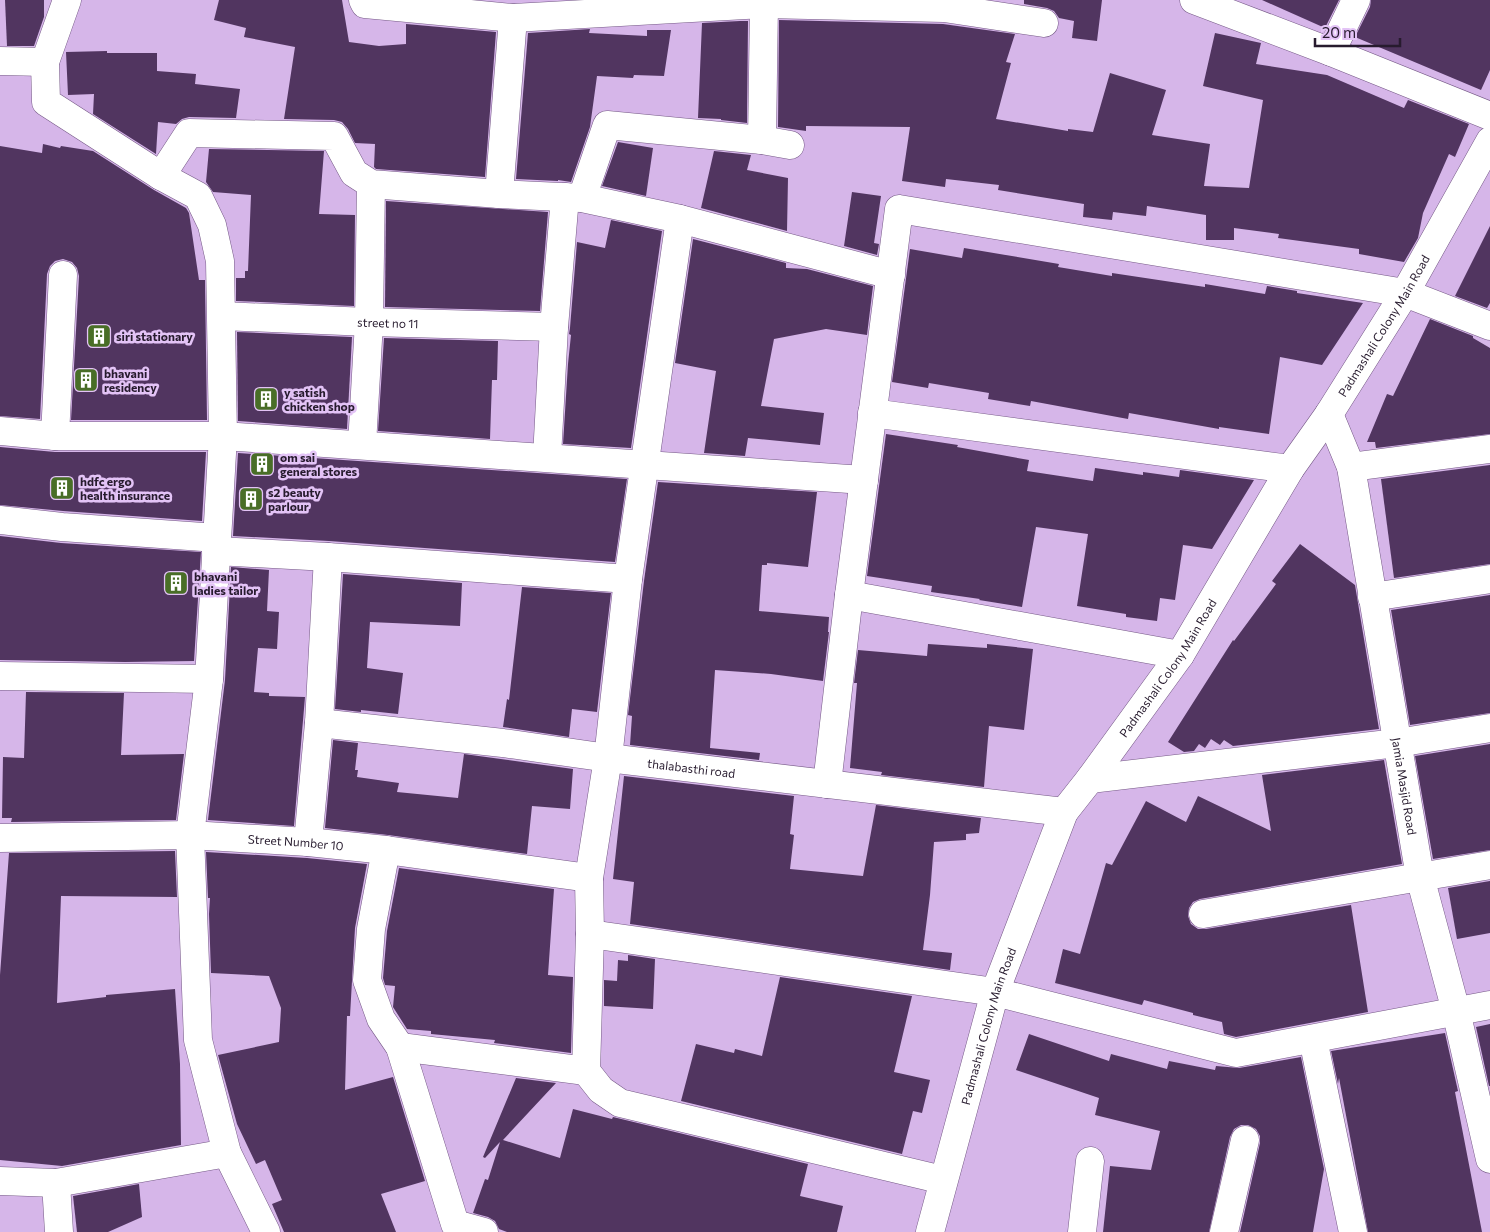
<svg xmlns="http://www.w3.org/2000/svg" width="1490" height="1232" font-family="Commissioner,sans-serif">
<style>
.building{fill:#513560}
.lines{fill:none;stroke-linecap:round;stroke-linejoin:round}
.minor-casing{stroke:#755986;stroke-width:29}
.minor{stroke:#fff;stroke-width:28}
.labels{text-anchor:middle;dominant-baseline:central;stroke-width:5;stroke-linejoin:round;paint-order:stroke}
.street-label{font-size:12px;fill:#271b2e;stroke:#e3c3f6}
.poi-label{font-size:12px;font-weight:bold;fill:#271b2e;stroke:#e3c3f6;text-anchor:start}
</style>
<rect width="100%" height="100%" fill="#d6b6e9"/>
<g class="building">
<polygon points="5,0 44,0 44,17 34,46 7,46"/>
<polygon points="219,0 342,0 349,42 379,46 406,44 406,24 496,32 485,177 376,169 374,167 375,144 355,143 348,129 342,122 334,120 284,119 295,47 244,37 246,28 214,20"/>
<polygon points="1024,0 1102,0 1097,41 1072,38 1074,21 1059,18 1054,11 1047,8 1024,4"/>
<polygon points="1262,0 1339,0 1325,28"/>
<polygon points="1371,0 1490,0 1490,70 1481,90 1355,37 1370,7"/>
<polygon points="779,20 943,24 1015,34 1006,62 1011,63 996,119 1068,131 1068,129 1093,132 1110,73 1166,90 1152,135 1210,144 1204,186 1249,188 1263,100 1203,86 1215,33 1261,43 1256,64 1327,75 1404,108 1408,100 1469,124 1455,157 1449,154 1423,213 1418,238 1404,262 1359,254 1359,249 1278,238 1279,234 1234,228 1234,240 1206,240 1206,215 1147,206 1146,216 1113,212 1112,220 1083,217 1084,204 998,190 999,185 946,179 945,187 902,181 910,127 806,126 806,131 778,127"/>
<polygon points="740,21 748,21 747,123 721,120 721,119 698,118 702,23"/>
<polygon points="590,29 589,33 647,36 647,30 671,30 664,76 634,75 633,78 597,76 590,127 571,182 558,180 558,181 516,179 528,33"/>
<polygon points="107,51 107,53 157,53 157,71 196,74 195,84 240,89 236,118 189,117 182,119 176,124 158,122 156,154 93,114 94,94 68,95 66,52"/>
<polygon points="618,142 653,148 646,196 602,186"/>
<polygon points="43,144 60,148 61,146 93,151 154,190 186,208 189,213 199,280 205,280 207,420 71,420 79,276 77,268 72,262 63,259 55,261 50,266 47,274 40,419 0,416 0,146 42,153"/>
<polygon points="209,149 324,151 319,214 355,215 354,306 236,301 236,278 245,278 245,271 248,271 251,195 213,192 206,182"/>
<polygon points="714,151 751,155 747,170 788,178 787,231 701,208"/>
<polygon points="852,192 881,196 874,243 879,244 877,255 844,246"/>
<polygon points="386,201 548,212 540,311 385,307"/>
<polygon points="611,220 662,231 631,448 563,444 568,364 571,335 569,334 570,328 577,242 605,248"/>
<polygon points="1490,226 1490,303 1487,308 1455,296"/>
<polygon points="693,239 786,263 786,268 807,269 873,286 867,335 826,329 774,339 761,406 824,413 820,445 748,438 745,456 704,453 716,371 675,363"/>
<polygon points="964,248 1059,264 1058,267 1112,276 1112,273 1205,287 1205,284 1265,294 1267,286 1297,291 1297,293 1363,303 1322,365 1280,357 1269,434 1219,427 1219,429 1129,413 1128,419 1031,401 1030,406 988,399 989,393 929,383 928,388 892,382 910,249 962,258"/>
<polygon points="1430,319 1473,336 1473,338 1490,348 1490,434 1376,448 1375,442 1367,442 1387,394 1393,396"/>
<polygon points="237,332 352,337 347,429 238,421"/>
<polygon points="384,338 498,341 497,380 492,380 490,439 378,431"/>
<polygon points="886,434 958,445 957,447 1029,460 1027,471 1093,481 1095,468 1143,475 1143,472 1179,477 1180,470 1254,480 1212,549 1183,545 1175,600 1160,598 1157,621 1126,617 1126,614 1077,606 1088,534 1036,527 1022,607 979,600 980,599 931,592 932,586 867,576"/>
<polygon points="0,447 55,452 206,452 202,521 63,511 0,505"/>
<polygon points="238,453 627,479 615,562 329,541 233,536"/>
<polygon points="1490,465 1490,564 1394,578 1381,479"/>
<polygon points="658,482 817,492 808,567 767,563 767,565 762,565 759,611 829,617 828,632 829,632 823,681 771,674 715,670 710,748 760,753 759,760 630,745 632,716 628,715 644,581"/>
<polygon points="0,536 61,543 201,552 194,661 125,662 0,660"/>
<polygon points="1300,544 1355,585 1379,729 1233,746 1224,740 1220,745 1211,739 1205,748 1199,744 1194,751 1184,752 1168,742 1233,640 1234,641 1276,584 1272,581"/>
<polygon points="231,567 269,570 267,611 279,612 277,649 258,648 254,692 269,693 269,696 305,697 294,826 208,820 225,680"/>
<polygon points="343,574 462,583 460,626 370,622 367,668 403,673 398,714 361,710 361,712 335,709"/>
<polygon points="522,587 611,593 597,712 572,709 569,737 503,727 507,699 509,700"/>
<polygon points="1490,595 1490,713 1410,725 1391,610"/>
<polygon points="928,644 987,648 987,644 1033,649 1024,730 989,726 984,787 881,775 882,772 850,768 857,683 854,683 858,650 927,656"/>
<polygon points="26,692 124,693 121,755 184,754 176,820 11,822 12,818 2,818 3,757 24,758"/>
<polygon points="333,740 358,743 355,770 358,770 357,777 399,783 397,792 458,798 464,754 573,769 570,809 532,806 527,854 388,835 325,828"/>
<polygon points="1490,744 1490,850 1433,859 1415,756"/>
<polygon points="1384,760 1402,864 1200,899 1193,902 1189,908 1188,916 1191,924 1198,929 1206,929 1351,905 1368,1012 1236,1037 1224,1034 1222,1022 1193,1015 1193,1013 1144,1000 1142,1005 1055,983 1063,949 1080,954 1106,863 1112,865 1146,801 1186,822 1198,796 1271,831 1262,775"/>
<polygon points="624,776 794,796 790,834 794,835 790,869 863,876 876,805 981,818 979,833 966,834 966,840 934,842 930,895 923,950 952,953 950,970 630,924 634,882 613,879"/>
<polygon points="175,851 177,897 61,896 57,1003 106,997 106,995 175,989 180,1064 181,1145 62,1166 0,1160 0,975 9,853"/>
<polygon points="206,852 307,858 367,864 355,928 350,1016 347,1016 345,1090 393,1077 425,1181 381,1194 396,1232 284,1232 272,1204 282,1200 265,1160 256,1164 237,1124 218,1055 279,1042 281,1008 269,976 211,973 209,914 210,898 208,898"/>
<polygon points="399,868 554,889 548,975 573,977 571,1053 494,1043 495,1040 431,1034 431,1031 407,1029 393,1007 395,986 385,985 383,978 387,931"/>
<polygon points="1490,881 1490,933 1457,939 1448,888"/>
<polygon points="628,955 655,959 653,1009 604,1006 604,980 617,981 618,960 628,961"/>
<polygon points="780,977 912,996 894,1072 930,1080 922,1113 913,1111 902,1154 681,1101 696,1044 734,1053 735,1049 762,1056"/>
<polygon points="1490,1024 1490,1086 1489,1086 1476,1027"/>
<polygon points="1445,1033 1458,1091 1455,1092 1482,1232 1368,1232 1339,1078 1338,1084 1331,1051"/>
<polygon points="1029,1034 1109,1061 1111,1054 1167,1069 1169,1061 1215,1070 1216,1066 1239,1068 1301,1057 1324,1169 1313,1232 1240,1232 1260,1143 1260,1136 1256,1129 1248,1125 1241,1125 1234,1129 1230,1137 1209,1232 1103,1232 1110,1166 1151,1170 1160,1131 1095,1115 1099,1098 1016,1070"/>
<polygon points="516,1078 556,1083 503,1140 560,1158 573,1109 612,1119 613,1117 808,1164 800,1196 843,1206 837,1232 507,1232 499,1229 495,1221 488,1217 473,1213 485,1179 488,1180 500,1142 485,1158 483,1157"/>
<polygon points="139,1184 142,1217 108,1232 77,1232 73,1196"/>
</g>
<g class="lines">
<defs>
<g id="minor">
<polyline points="67,0 45,62 46,102 161,176 198,196 212,225 220,261 223,436 209,679 190,835 198,1040 227,1153 266,1232"/>
<polyline points="363,0 365,4 513,18 764,4 944,8 1044,23"/>
<polyline points="1194,0 1331,52 1490,116"/>
<polyline points="1331,52 1356,0"/>
<polyline points="0,61 45,62"/>
<polyline points="762,140 764,4"/>
<polyline points="161,176 189,133 334,136 354,173 371,184 499,194 582,198 680,219 891,275"/>
<polyline points="499,194 513,18"/>
<polyline points="582,198 607,125 762,140 790,145"/>
<polyline points="680,219 628,579 608,758 589,878 590,934 586,1071 601,1090 620,1103 943,1180"/>
<path id="s1" d="M222 316 369 322 554 327"/>
<polyline points="872,413 1290,469"/>
<path id="s2" d="M1329 414 1351 467 1420 877 1456 1011 1490 1159"/>
<polyline points="0,431 55,436 223,436 864,480"/>
<polyline points="55,436 63,275"/>
<polyline points="362,445 369,322 371,184"/>
<polyline points="547,457 554,327 565,197"/>
<polyline points="1351,467 1490,449"/>
<polyline points="0,520 62,527 217,538"/>
<polyline points="216,551 328,557 628,579"/>
<polyline points="849,595 1180,655"/>
<polyline points="1372,597 1490,579"/>
<polyline points="0,676 209,679"/>
<path id="s3" d="M319 723 503 743 608 758 1064 812"/>
<polyline points="1090,779 1397,743 1490,728"/>
<polyline points="827,784 849,595 899,209 1405,293 1490,326"/>
<path id="s4" d="M0 838 190 835 308 842 386 850 589 878"/>
<polyline points="308,842 319,723 328,557"/>
<polyline points="386,850 371,929 367,980 381,1019 400,1047 455,1224 484,1232"/>
<polyline points="1203,914 1490,865"/>
<polyline points="590,934 995,992 1236,1053 1490,1005"/>
<polyline points="1313,1039 1353,1232"/>
<polyline points="400,1047 586,1071"/>
<polyline points="0,1181 56,1183 227,1153"/>
<polyline points="56,1183 59,1232"/>
<path id="s5" d="M930 1232 995 992 1064 812 1090 779 1180 655 1290 469 1329 414 1405 293 1490 141"/>
<polyline points="1082,1232 1090,1161"/>
<polyline points="1224,1232 1245,1140"/>
</g>
</defs>
<use href="#minor" class="minor-casing"/>
<use href="#minor" class="minor"/>
</g>
<defs>
<symbol id="building-square" viewBox="-11 -11 22 22"><rect x="-9" y="-9" width="18" height="18" rx="4" fill="#496e27" stroke="#e3c3f6"/><path d="M-4-6H4V6H1V3H-1V6H-4ZM-2.5-4.3h1.7v1.8h-1.7ZM.8-4.3h1.7v1.8H.8ZM-2.5-1h1.7V.8h-1.7ZM.8-1h1.7V.8H.8Z" fill="#fff"/></symbol>
</defs>
<g fill-rule="evenodd">
<use href="#building-square" x="85" y="322" width="28" height="28"/>
<use href="#building-square" x="72" y="366" width="28" height="28"/>
<use href="#building-square" x="252" y="385" width="28" height="28"/>
<use href="#building-square" x="248" y="450" width="28" height="28"/>
<use href="#building-square" x="48" y="474" width="28" height="28"/>
<use href="#building-square" x="237" y="485" width="28" height="28"/>
<use href="#building-square" x="162" y="569" width="28" height="28"/>
</g>
<g class="labels">
<g class="street-label">
<text stroke="none"><textPath href="#s1" startOffset="166">street no 11</textPath></text>
<text stroke="none"><textPath href="#s5" startOffset="1024">Padmashali Colony Main Road</textPath></text>
<text stroke="none"><textPath href="#s5" startOffset="619">Padmashali Colony Main Road</textPath></text>
<text stroke="none"><textPath href="#s3" startOffset="375">thalabasthi road</textPath></text>
<text stroke="none"><textPath href="#s2" startOffset="381">Jamia Masjid Road</textPath></text>
<text stroke="none"><textPath href="#s4" startOffset="296">Street Number 10</textPath></text>
<text stroke="none"><textPath href="#s5" startOffset="214">Padmashali Colony Main Road</textPath></text>
</g>
<g class="poi-label">
<text x="116" y="336">siri stationary</text>
<text x="104" y="373">bhavani<tspan x="104" dy="14">residency</tspan></text>
<text x="284" y="392">y satish<tspan x="284" dy="14">chicken shop</tspan></text>
<text x="280" y="457">om sai<tspan x="280" dy="14">general stores</tspan></text>
<text x="80" y="481">hdfc ergo<tspan x="80" dy="14">health insurance</tspan></text>
<text x="268" y="492">s2 beauty<tspan x="268" dy="14">parlour</tspan></text>
<text x="194" y="576">bhavani<tspan x="194" dy="14">ladies tailor</tspan></text>
</g>
</g>
<path d="M1315 38v8h85v-8" fill="none" stroke="#271b2e" stroke-width="2.5"/>
<text x="1322" y="38" font-size="15" fill="#271b2e" stroke="#e3c3f6" stroke-width="4" paint-order="stroke">20 m</text>
</svg>
